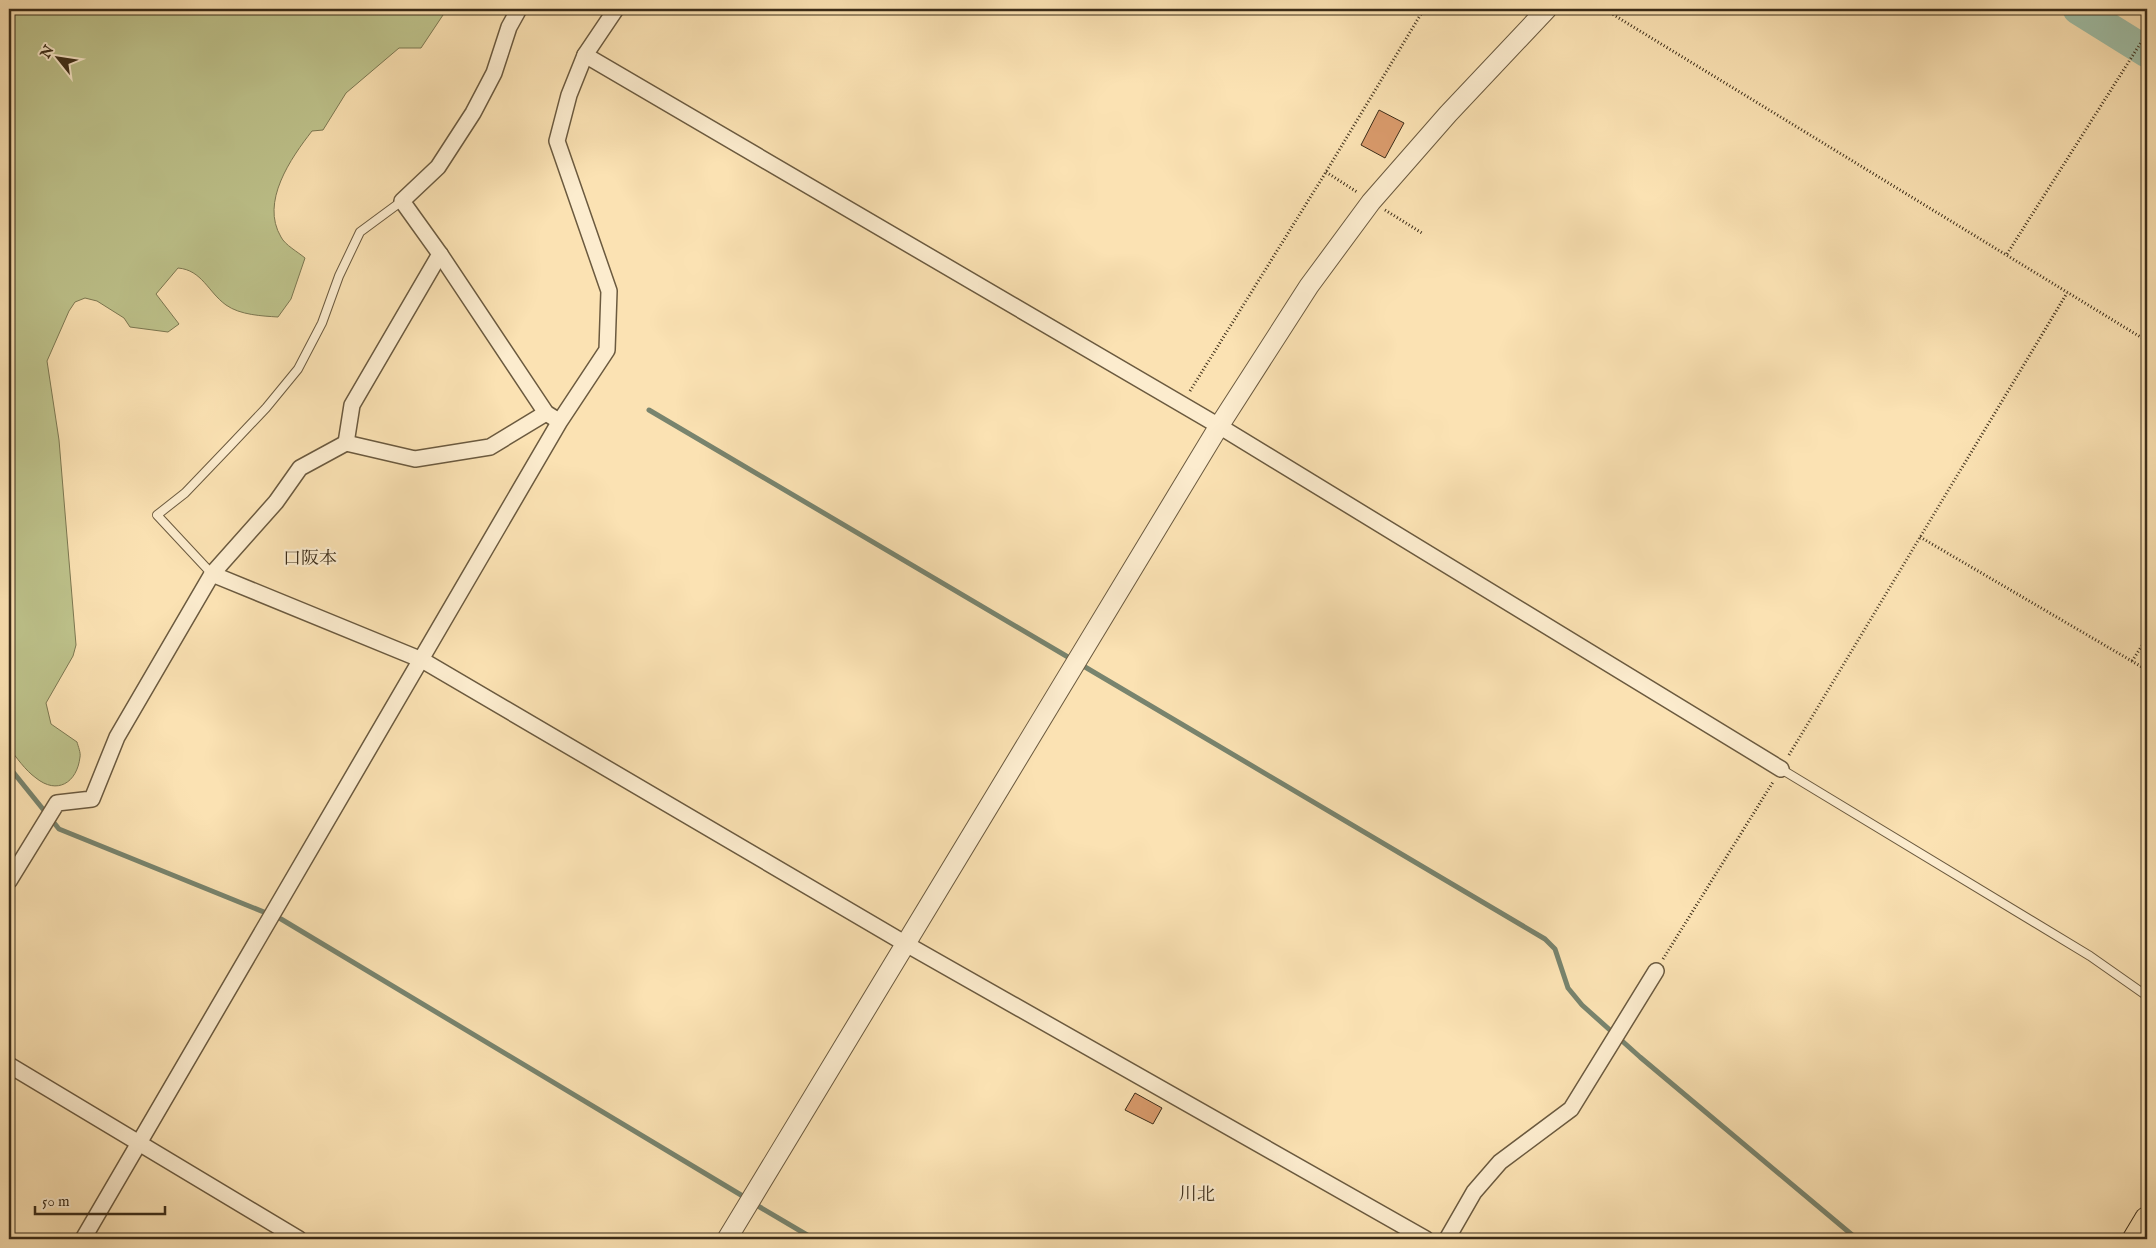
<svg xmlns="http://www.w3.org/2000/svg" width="2156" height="1248" font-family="'IM FELL English','Noto Serif JP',serif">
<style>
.green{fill:#bec38c;stroke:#7c7852}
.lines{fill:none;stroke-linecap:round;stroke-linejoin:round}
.stream{stroke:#78846e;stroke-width:5}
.river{stroke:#a0bfa7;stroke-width:31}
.building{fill:#da9b6c;stroke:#3b2c18}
.service-casing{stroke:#6b5a3f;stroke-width:10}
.minor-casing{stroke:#6b5a3f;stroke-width:18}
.tertiary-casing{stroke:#6b5a3f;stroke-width:21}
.primary-casing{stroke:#3b2c18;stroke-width:26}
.path{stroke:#3b2c18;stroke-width:3;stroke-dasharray:1 2.5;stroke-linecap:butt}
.service{stroke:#fcecce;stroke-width:8}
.minor{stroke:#fcecce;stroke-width:15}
.tertiary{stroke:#fcecce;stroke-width:19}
.primary{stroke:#fbe2b3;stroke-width:24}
.labels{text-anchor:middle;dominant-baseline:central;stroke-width:4.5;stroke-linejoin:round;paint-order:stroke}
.quarter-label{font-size:18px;fill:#3b2c18;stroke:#fcecce}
</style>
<rect width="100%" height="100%" fill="#fbe2b3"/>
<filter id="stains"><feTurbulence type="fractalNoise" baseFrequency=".004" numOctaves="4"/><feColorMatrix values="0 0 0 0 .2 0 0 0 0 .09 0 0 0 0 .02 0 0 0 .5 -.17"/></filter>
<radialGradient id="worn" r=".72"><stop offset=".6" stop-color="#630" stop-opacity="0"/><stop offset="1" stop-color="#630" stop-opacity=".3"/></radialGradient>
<path class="green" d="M9 9H447L421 48H399L346 93 323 130 312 131C291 158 260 202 281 237 285 245 298 252 305 258L291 299 278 317C262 316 240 315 226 305 208 292 202 270 178 268L156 294 179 324 168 332 130 327 124 318 97 301 85 298 75 302 69 311 47 361 59 440 76 645 73 656 46 703 51 724 77 742C78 746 81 753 80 757 77 783 57 795 36 778 25 770 17 758 9 748Z"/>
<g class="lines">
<g class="stream">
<polyline points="649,410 1073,660"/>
<polyline points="1080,664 1545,939 1555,949 1568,988 1582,1005 1640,1057 1857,1239"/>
<polyline points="9,767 59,829 281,919 746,1198"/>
<polyline points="753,1203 814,1239"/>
</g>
<polyline class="river" points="2078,9 2147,52"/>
</g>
<g class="building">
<polygon points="1379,110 1404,123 1385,158 1361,145"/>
<polygon points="1135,1093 1162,1108 1153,1124 1125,1110"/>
</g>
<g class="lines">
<defs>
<g id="service">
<polyline points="212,574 157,515 185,493 230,446 266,408 298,369 322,323 339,276 360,232 402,201"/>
<polyline points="1781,769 2090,956 2147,996"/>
</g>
<g id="minor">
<polyline points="519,9 509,27 494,73 473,113 438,167 402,201 440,254 546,413 554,418"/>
<polyline points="585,55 1219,426 1781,769"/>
<polyline points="346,443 352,405 440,254"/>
<polyline points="212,574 422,660 906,944 1426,1239"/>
<polyline points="9,881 57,803 92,799 117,737 212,574 276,502 300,468 346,443 415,459 490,447 546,413"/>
<polyline points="9,1065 299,1239"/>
<polyline points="83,1239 560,421 607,350 609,291 557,141 569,95 585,55 616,9"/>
<polyline points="1447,1239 1474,1192 1500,1162 1571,1109 1656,971"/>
</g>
<polyline id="tertiary" points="727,1239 1219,426 1309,286 1371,202 1448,114 1547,9"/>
<polyline id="primary" points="2135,1239 2147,1219"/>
</defs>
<use href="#service" class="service-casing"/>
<use href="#minor" class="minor-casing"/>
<use href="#tertiary" class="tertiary-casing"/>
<use href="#primary" class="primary-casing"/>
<g class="path">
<polyline points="1604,9 2147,341"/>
<polyline points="1326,172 1357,192"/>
<polyline points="1385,210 1422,233"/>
<polyline points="2007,254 2147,33"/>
<polyline points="1190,391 1326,172 1424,9"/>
<polyline points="1920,537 2147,670"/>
<polyline points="2132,661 2147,638"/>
<polyline points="1789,755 2067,293"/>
<polyline points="1663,959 1773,782"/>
</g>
<use href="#service" class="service"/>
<use href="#minor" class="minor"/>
<use href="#tertiary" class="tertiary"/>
<use href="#primary" class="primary"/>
</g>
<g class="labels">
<g class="quarter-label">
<text x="310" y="559">口阪本</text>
<text x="1197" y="1195">川北</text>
</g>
</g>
<rect width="2156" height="1248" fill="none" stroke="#fbe2b3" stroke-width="30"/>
<rect x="10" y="10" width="2136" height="1228" fill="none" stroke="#3b2c18" stroke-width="2.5"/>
<rect x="15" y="15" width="2126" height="1218" fill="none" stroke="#3b2c18"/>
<g transform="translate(58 58) rotate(300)" stroke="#fcecce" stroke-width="4" paint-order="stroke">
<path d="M0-4L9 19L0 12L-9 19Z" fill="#3b2c18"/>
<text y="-8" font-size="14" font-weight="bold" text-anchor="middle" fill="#3b2c18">N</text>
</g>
<path d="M35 1206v8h130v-8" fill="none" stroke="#3b2c18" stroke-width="2.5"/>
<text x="42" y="1206" font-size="15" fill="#3b2c18" stroke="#fcecce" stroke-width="4" paint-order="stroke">50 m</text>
<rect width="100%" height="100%" filter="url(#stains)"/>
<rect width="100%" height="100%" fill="url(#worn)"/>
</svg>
